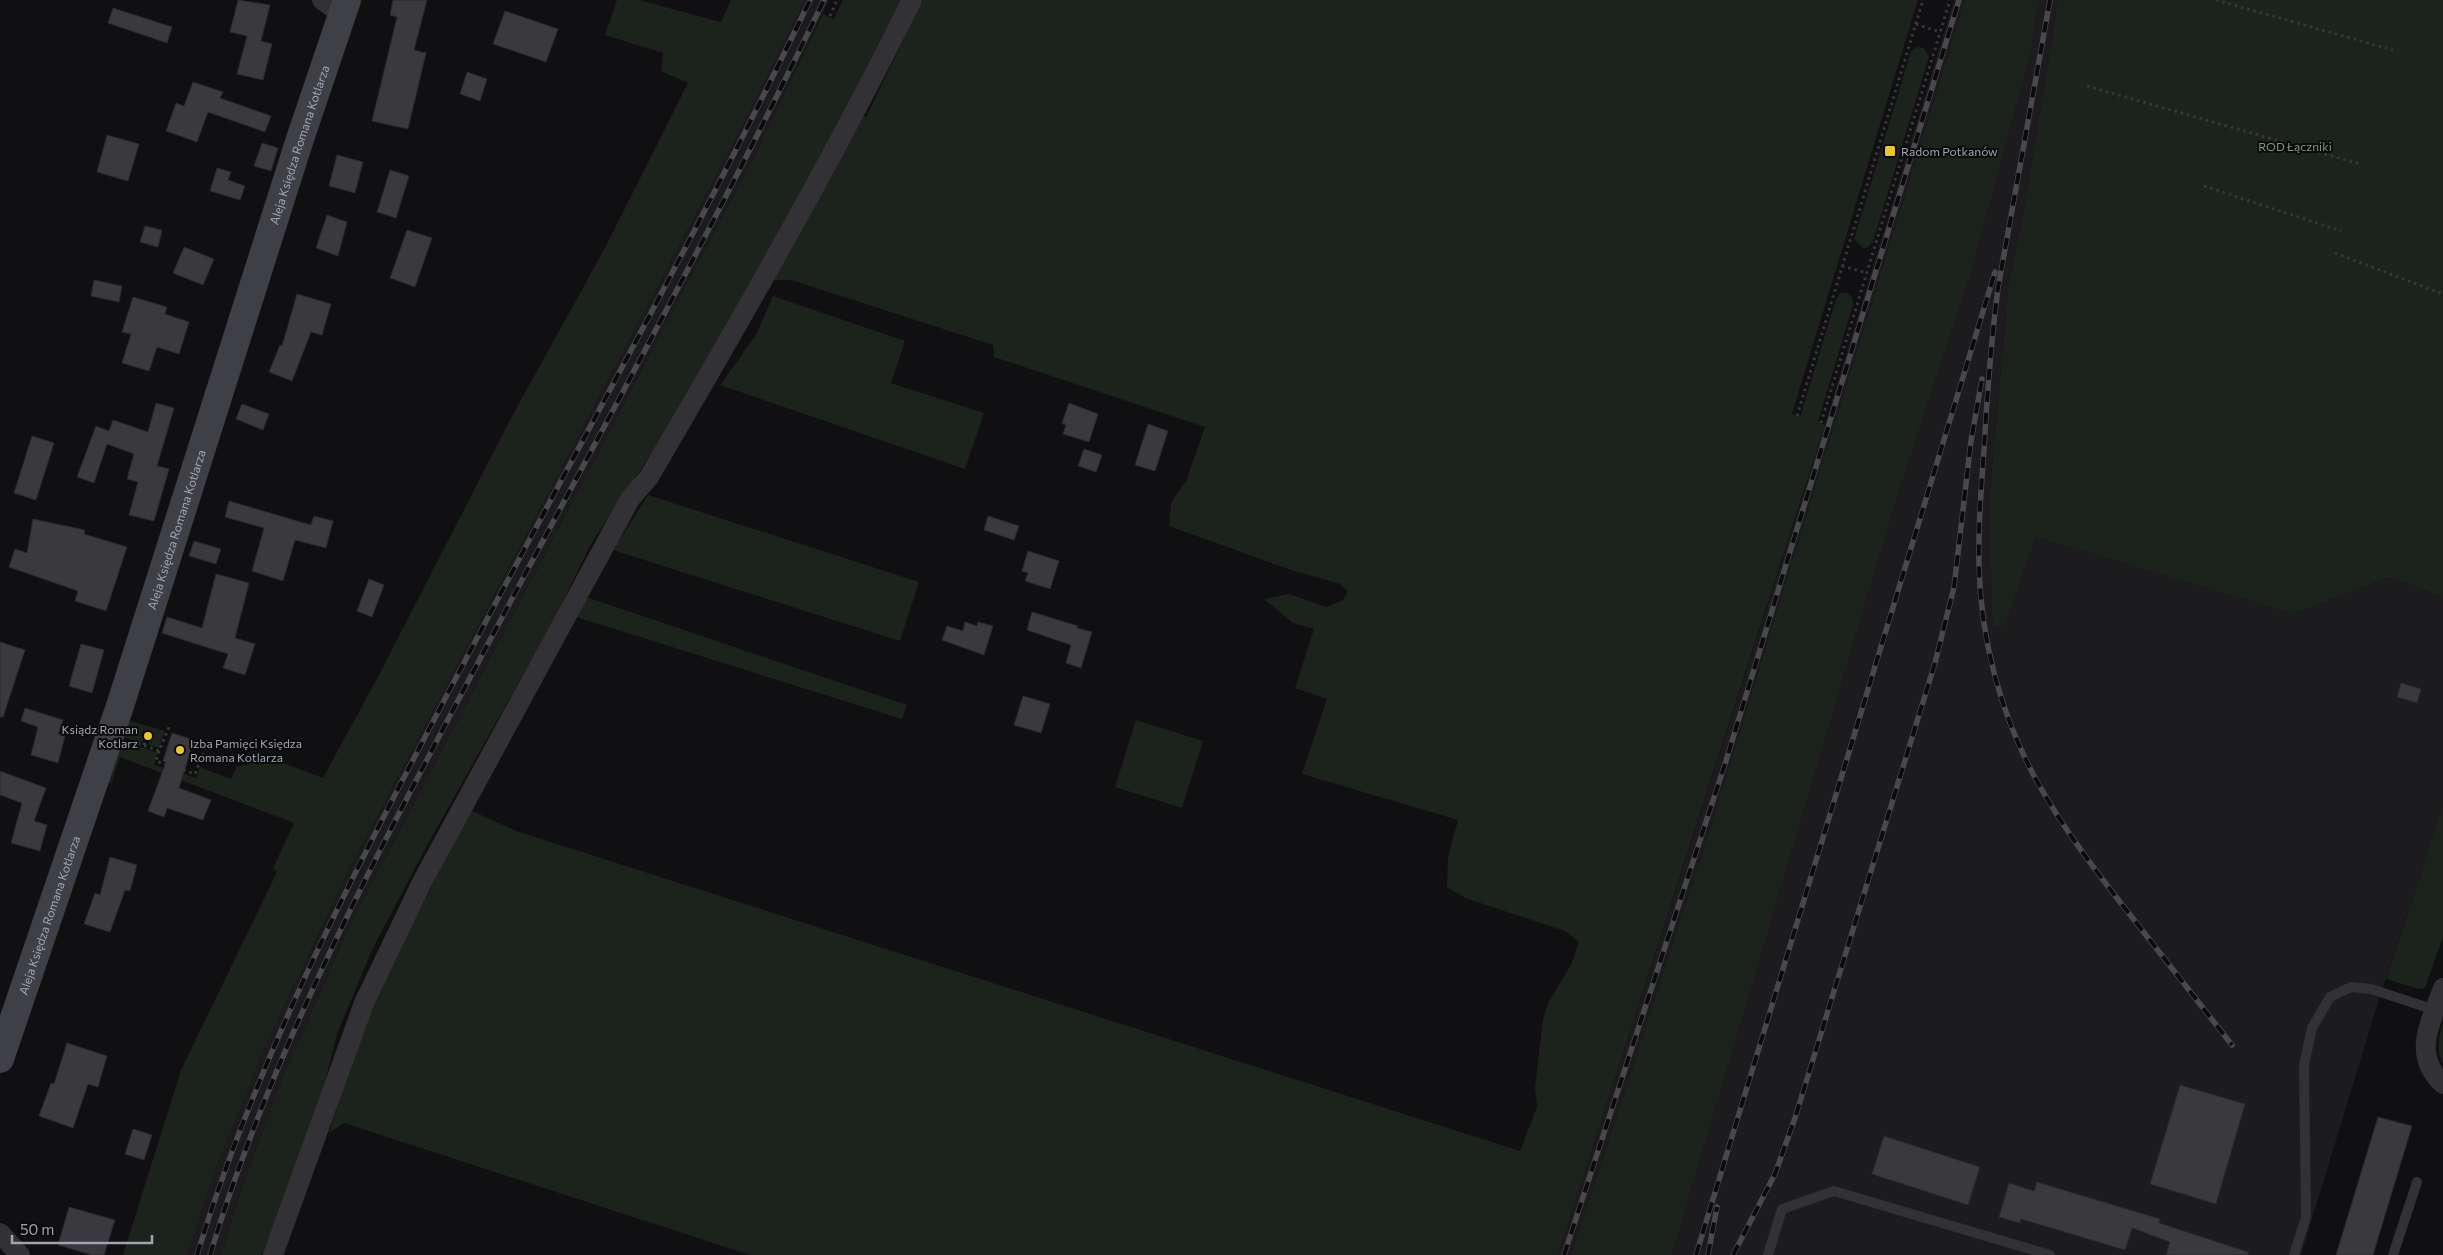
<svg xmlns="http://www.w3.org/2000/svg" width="2443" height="1255" font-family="Commissioner,sans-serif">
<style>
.built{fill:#1c1c1e}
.green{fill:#1c231d}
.building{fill:#3a393e;stroke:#2a292d}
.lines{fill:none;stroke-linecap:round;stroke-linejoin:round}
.path{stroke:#37373d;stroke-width:3;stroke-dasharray:2.5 4;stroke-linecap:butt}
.lane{stroke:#313136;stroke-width:10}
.street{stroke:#313136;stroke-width:20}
.secondary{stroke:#3f3f46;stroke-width:28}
.rail-casing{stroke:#48484f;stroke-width:5.5}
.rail{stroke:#0b0b0c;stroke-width:4;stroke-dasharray:11;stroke-linecap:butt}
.poi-dot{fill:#ecc52c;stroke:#0b0b0c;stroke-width:2}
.labels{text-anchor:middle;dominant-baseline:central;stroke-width:4;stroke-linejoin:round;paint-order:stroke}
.street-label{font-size:12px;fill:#a1a4b1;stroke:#0b0b0c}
.park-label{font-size:12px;fill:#789c7f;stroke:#0b0b0c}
.poi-label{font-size:12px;fill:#a1a4b1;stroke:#0b0b0c;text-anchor:start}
</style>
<rect width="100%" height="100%" fill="#100f11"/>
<g class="built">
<polygon points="805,0 829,0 756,153 349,927 277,1091 239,1197 221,1255 187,1255 216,1169 264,1049 347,873 737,136"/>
<polygon points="1954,0 1965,0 1700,861 1571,1255 1558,1255 1807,483"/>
<polygon points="2039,0 2058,0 2024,207 2008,289 1989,502 2005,625 2036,537 2293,614 2389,577 2443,597 2443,805 2380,996 2301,1255 1672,1255 1898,494 1970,277 2031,52"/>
</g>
<g class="green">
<polygon points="617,0 639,0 721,22 731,0 805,0 737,136 347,873 264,1049 216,1169 187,1255 123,1255 181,1070 277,872 273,868 294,823 120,757 111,784 107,782 121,740 158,753 154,765 196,778 200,767 231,779 237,766 247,765 252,751 323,778 380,673 510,420 607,244 688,83 661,71 663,53 605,35"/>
<polygon points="843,0 902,0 791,213 673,421 592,542 553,621 424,851 372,950 337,1034 318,1110 262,1255 221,1255 239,1197 277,1091 349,927 756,153 823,14 834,19"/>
<polygon points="923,0 1918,0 1792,414 1800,417 1836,299 1840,293 1847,293 1852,297 1853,305 1818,422 1825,425 1558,1255 750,1255 344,1123 329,1133 367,1013 470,810 516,831 1520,1151 1537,1107 1535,1087 1543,1019 1548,1003 1571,965 1579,942 1565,931 1465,898 1447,887 1448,857 1458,820 1302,774 1327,699 1295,688 1314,629 1293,623 1264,599 1289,594 1326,607 1343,600 1348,591 1340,584 1291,570 1169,526 1171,503 1186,481 1205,427 994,357 993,345 791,280 773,280 861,115 866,117"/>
<polygon points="1965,0 2039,0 2031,52 1970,277 1898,494 1672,1255 1571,1255 1700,861"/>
<polygon points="2058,0 2443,0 2443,597 2389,577 2293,614 2036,537 2005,625 1993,627 1989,502 2008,289 2024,207"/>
<polygon points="1917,47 1924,48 1929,57 1873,242 1867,248 1863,248 1854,239 1911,51"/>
<polygon points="773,296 905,341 891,383 984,413 965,469 720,385 756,335"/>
<polygon points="648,495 919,582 900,641 613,550"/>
<polygon points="586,597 907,705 902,719 576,617"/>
<polygon points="127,720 165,731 159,748 148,745 152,733 143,730 141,736 144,738 142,743 121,736"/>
<polygon points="1136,720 1203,741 1182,808 1115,787"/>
<polygon points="2443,805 2443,937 2425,988 2418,989 2386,979"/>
<path d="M2443 1020V1063C2435 1051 2440 1034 2443 1020Z"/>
</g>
<g class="building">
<polygon points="238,0 270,5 261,41 272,44 263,80 237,74 247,36 230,32"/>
<polygon points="393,0 427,0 414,50 426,53 408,129 372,121 397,17 390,15"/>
<polygon points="113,8 172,27 167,43 108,23"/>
<polygon points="505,11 558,29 546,62 493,44"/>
<polygon points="467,72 487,79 480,101 460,94"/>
<polygon points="193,82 223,92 220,98 271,116 265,132 208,112 197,142 166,131 176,103 184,106"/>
<polygon points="107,135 139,144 128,181 97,172"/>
<polygon points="262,143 278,148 271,171 254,166"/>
<polygon points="337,155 363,162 355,193 329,186"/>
<polygon points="217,168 231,172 228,180 245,186 240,200 210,191"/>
<polygon points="390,170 409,176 396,218 377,212"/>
<polygon points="327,215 347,222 338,256 316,248"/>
<polygon points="145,226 162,230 158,247 140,242"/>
<polygon points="407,230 432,238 415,287 390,278"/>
<polygon points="184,247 214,259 203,285 173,273"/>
<polygon points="94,280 122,286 119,302 91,296"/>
<polygon points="297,294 331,304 322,335 311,332 292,381 269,372 280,345 282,346"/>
<polygon points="133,297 167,307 165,314 189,322 179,354 157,347 149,371 122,363 131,334 122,332"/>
<polygon points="156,403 174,408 157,466 169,469 154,521 129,515 138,482 127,479 134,454 107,444 94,483 77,477 96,426 109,431 113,420 148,432"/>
<polygon points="1069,403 1098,414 1089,442 1063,434 1066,425 1062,423"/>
<polygon points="242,404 269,414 263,430 236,419"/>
<polygon points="1148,424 1168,431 1155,471 1135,465"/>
<polygon points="32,436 54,443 36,500 14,493"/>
<polygon points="1084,449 1102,455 1096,472 1078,466"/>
<polygon points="229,501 311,525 314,516 333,521 326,548 295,540 283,581 252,571 264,528 225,517"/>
<polygon points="988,516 1019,526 1014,540 984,530"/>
<polygon points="33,519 85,530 84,534 127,547 106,611 75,601 78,591 9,567 15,549 27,553"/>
<polygon points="194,541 221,549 216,564 189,556"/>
<polygon points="1028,551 1059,561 1050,589 1025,581 1028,573 1022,571"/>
<polygon points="216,574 249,583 235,638 255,644 245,675 223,668 228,654 162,633 167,617 202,628"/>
<polygon points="369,579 384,585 372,617 357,611"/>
<polygon points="1032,612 1078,626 1077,628 1092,632 1081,668 1066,663 1071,645 1027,630"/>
<polygon points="965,622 977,626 978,622 993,626 984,655 942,640 947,626 963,631"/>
<polygon points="0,642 25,650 3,717 0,717"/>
<polygon points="81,644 104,650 92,693 69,686"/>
<polygon points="2401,683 2421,689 2417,703 2397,697"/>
<polygon points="1023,696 1050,704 1041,733 1014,725"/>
<polygon points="25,708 63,720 58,734 65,736 58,763 31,755 38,727 21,721"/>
<polygon points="172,733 194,740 179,788 211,800 203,820 167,808 164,817 148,811 166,762 163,761"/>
<polygon points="0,771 46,788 34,821 47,825 40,851 11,843 22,803 0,795"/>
<polygon points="110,857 137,865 130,891 125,890 110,932 84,924 95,893 100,895"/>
<polygon points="67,1043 107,1056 98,1087 88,1084 73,1128 39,1116 51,1083 54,1084"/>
<polygon points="2180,1085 2245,1104 2216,1204 2150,1184"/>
<polygon points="2378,1117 2412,1126 2373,1255 2336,1255"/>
<polygon points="133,1129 152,1135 144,1160 125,1154"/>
<polygon points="1884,1136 1980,1167 1968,1205 1872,1174"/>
<polygon points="2037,1182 2160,1219 2159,1223 2248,1252 2248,1255 2166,1255 2170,1242 2132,1228 2125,1250 2021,1219 2020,1223 1999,1217 2009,1183 2034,1191"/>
<polygon points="69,1207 115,1220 104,1255 92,1255 58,1245"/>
</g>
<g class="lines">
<g class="path">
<polyline points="2216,0 2393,50"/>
<polyline points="830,16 837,0"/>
<polyline points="1916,24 1940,32"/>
<polyline points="2087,86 2360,164"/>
<polyline points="2204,186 2341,231"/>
<polyline points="2335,253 2443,294"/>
<polyline points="1842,266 1867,273"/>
<polyline points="1797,416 1923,0"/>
<polyline points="1821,423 1950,0"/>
<polyline points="132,741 159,751 169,727"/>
<polyline points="144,745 147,737"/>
<polyline points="159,751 156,761 195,774 208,741"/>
<polyline points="194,755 202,758"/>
</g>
<g class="lane">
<polyline points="1768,1255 1782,1209 1834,1191 2050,1255"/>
<polyline points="2294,1255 2306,1217 2304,1065 2312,1028 2330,997 2351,987 2371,989 2435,1010"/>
<polyline points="2393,1255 2417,1182"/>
</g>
<g class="street">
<polyline points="322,0 342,14"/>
<path d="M2443 988C2431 1022 2411 1054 2443 1084"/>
<polyline points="0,1233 20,1255"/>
<path d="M273 1255 364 1003 422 882 630 499 649 477C741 320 831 163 912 0"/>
</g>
<path class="secondary" id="s1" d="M0 1059 120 706 299 142 347 0"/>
<defs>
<g id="rail">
<path d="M2050 0 1998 288C1991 342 1987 396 1984 450 1981 488 1978 525 1979 563 1980 638 2001 717 2038 783 2064 830 2098 874 2131 916 2165 959 2198 1002 2232 1045"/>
<path d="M197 1255C255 1065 344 891 436 716 560 478 694 243 810 0"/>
<path d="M210 1255C268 1063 360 887 453 710 577 474 708 241 824 0"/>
<polyline points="1564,1255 1725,764 1959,0"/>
<polyline points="1696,1255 1995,272"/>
<polyline points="1708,1255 1717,1207"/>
<polyline points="1733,1255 1775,1174 1795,1118 1935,663 1954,587 1971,441 1982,379"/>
</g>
</defs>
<use href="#rail" class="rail-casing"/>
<use href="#rail" class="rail"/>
</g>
<g class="poi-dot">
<rect x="1884" y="145" width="12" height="12" rx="2.5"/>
<circle cx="148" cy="736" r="5"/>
<circle cx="180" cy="750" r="5"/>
</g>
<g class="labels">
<g class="street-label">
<text stroke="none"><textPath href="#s1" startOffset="962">Aleja Księdza Romana Kotlarza</textPath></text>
<text stroke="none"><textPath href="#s1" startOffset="558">Aleja Księdza Romana Kotlarza</textPath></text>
<text stroke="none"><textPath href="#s1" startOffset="152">Aleja Księdza Romana Kotlarza</textPath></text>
</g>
<g class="park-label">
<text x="2295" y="146">ROD Łączniki</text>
</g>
<g class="poi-label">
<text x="1901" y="151">Radom Potkanów</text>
<text x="138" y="729" text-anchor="end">Ksiądz Roman<tspan x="138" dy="14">Kotlarz</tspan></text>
<text x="190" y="743">Izba Pamięci Księdza<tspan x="190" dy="14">Romana Kotlarza</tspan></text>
</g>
</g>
<path d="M12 1235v8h140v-8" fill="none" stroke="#a1a4b1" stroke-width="2.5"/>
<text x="20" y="1235" font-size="15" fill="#a1a4b1" stroke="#0b0b0c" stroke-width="4" paint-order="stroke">50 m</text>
</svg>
